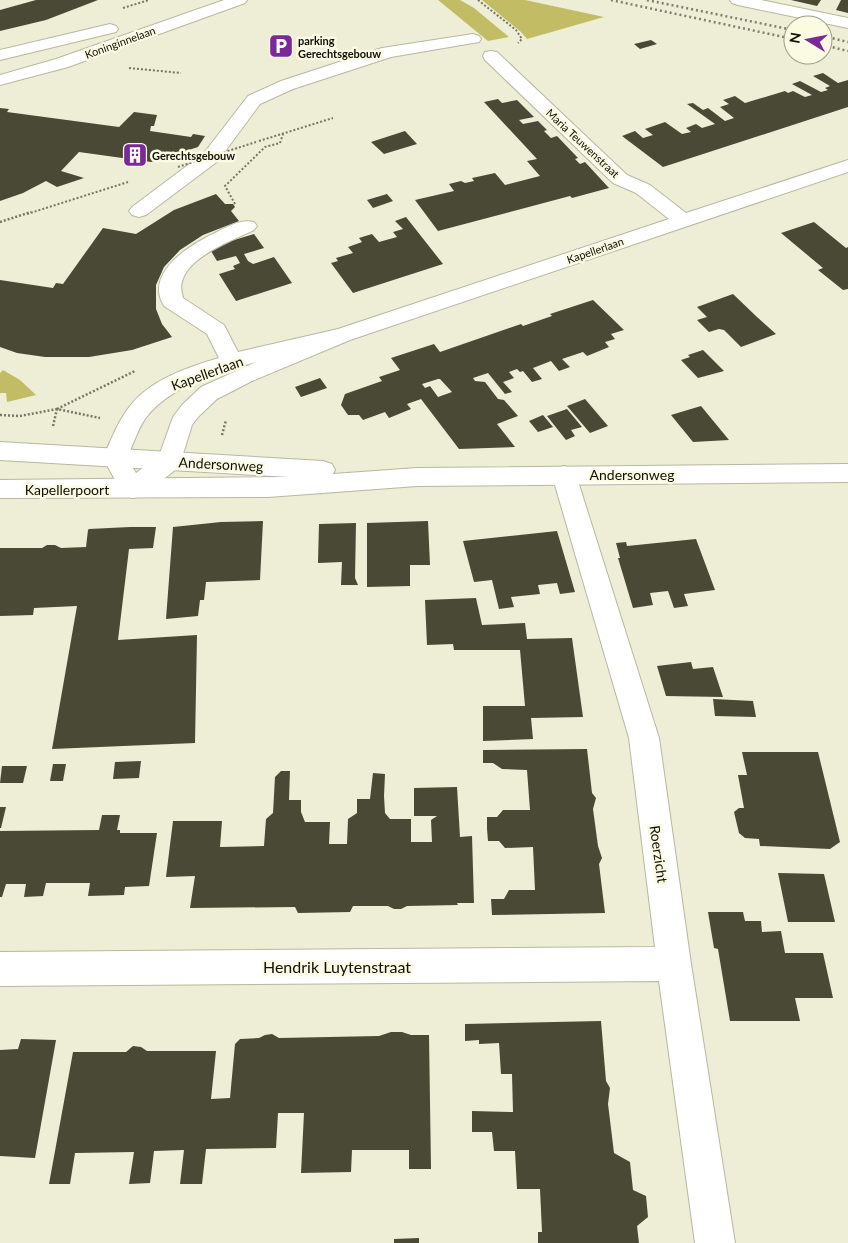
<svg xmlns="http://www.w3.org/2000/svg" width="848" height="1243" font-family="Lato,sans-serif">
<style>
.green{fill:#c2bc65}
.building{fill:#4a4935;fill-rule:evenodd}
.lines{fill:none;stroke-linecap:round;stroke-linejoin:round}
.minor-casing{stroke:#b8b7a1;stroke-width:2}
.major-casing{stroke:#b8b7a1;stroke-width:2}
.path-far1{stroke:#767566;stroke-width:2;stroke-dasharray:2 2;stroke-linecap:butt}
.path{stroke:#767566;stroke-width:2.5;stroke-dasharray:2 2;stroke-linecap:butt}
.minor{fill:#fff;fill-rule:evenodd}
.major{fill:#fff;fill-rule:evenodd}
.rail{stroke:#7f7e6e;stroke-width:2.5;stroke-dasharray:2 3;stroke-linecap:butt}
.path-bridge{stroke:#767566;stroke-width:2;stroke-dasharray:2 2;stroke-linecap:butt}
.labels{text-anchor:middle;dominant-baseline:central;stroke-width:5;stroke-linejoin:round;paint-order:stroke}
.far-poi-label{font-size:11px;font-weight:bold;fill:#100f08;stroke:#fbfae2;text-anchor:start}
.far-street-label{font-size:11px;fill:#100f08;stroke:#fbfae2}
.street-label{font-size:14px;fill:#100f08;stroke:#fbfae2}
.near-street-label{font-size:16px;fill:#100f08;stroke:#fbfae2}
</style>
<rect width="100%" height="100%" fill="#eeedd5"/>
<g class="green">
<polygon points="438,0 460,0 474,8 509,37 488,41"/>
<polygon points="482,0 525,0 604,17 527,39 521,32"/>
<polygon points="3,370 20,380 36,395 7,402 6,393 0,393 0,373"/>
</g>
<g class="building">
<polygon points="36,0 98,0 46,20 0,31 0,10"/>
<polygon points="791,0 821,0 817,6"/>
<polygon points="841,0 848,0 848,13 836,10"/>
<polygon points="651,40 657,44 640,49 634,44"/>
<polygon points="823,73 838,83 848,80 848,107 663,167 622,136 635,131 643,138 653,135 645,129 665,122 682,134 691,132 686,128 696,124 702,128 715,124 687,104 693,103 703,110 708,108 725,121 734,118 720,107 729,104 723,100 735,96 745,103 785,91 788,93 793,91 805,97 812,95 792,84 800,81 821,92 828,90 825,88 830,86 813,76"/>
<polygon points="498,99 502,103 517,100 534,117 519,120 523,124 538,121 547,130 544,131 551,138 557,136 578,158 575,159 580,164 585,162 609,188 572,198 570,196 438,231 415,200 454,191 449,184 461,181 465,183 474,181 472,178 495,173 505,185 540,176 527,161 537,159 484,102"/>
<polygon points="0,108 9,109 7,112 119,127 134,112 157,115 154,126 151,126 150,131 191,137 193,134 205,136 198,147 151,162 79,152 61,171 84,178 57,187 46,181 23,193 0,201"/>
<polygon points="405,131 417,144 384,154 371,142"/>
<polygon points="216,194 225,204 233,204 235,207 231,211 239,221 203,235 180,250 164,267 156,285 156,309 162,324 172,337 132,350 89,357 45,357 17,353 0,347 0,280 53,288 56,283 63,284 103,228 136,234 174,210"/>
<polygon points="387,194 393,201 373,208 367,200"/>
<polygon points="406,217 443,264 353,293 331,263 338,261 336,258 353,253 348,247 362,242 359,238 372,234 379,242 397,237 393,232 403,229 395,221"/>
<polygon points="814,222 846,248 848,247 848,289 843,290 818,270 823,268 781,233"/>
<polygon points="254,234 264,248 244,254 248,261 253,264 274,257 292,283 236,301 219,274 235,269 233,266 240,263 236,256 217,261 211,251 231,241"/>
<polygon points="733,294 757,317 776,334 741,347 724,330 719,329 709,332 697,320 707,317 697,307"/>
<path d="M593 300 624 330 611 334 615 339 605 342 609 347 587 356 583 352 562 359 570 367 559 371 551 361 533 368 542 379 532 382 523 371 520 372 517 369 509 372 514 378 503 382 512 392 505 394 488 373 473 378 475 381 485 382 498 399 504 400 518 416 497 424 515 447 459 449 421 399 407 404 411 409 389 418 385 412 363 420 359 415H348L341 405 345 394 382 381 379 377 400 370 391 358 434 344 440 352 521 324 523 326 552 316 550 314ZM438 379H440L452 392 438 397 430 386 425 388 422 384Z"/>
<polygon points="703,350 724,371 698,378 681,360 690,357 688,355"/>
<polygon points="320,378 327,388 301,397 295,387"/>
<polygon points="585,399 608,426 590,433 567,406"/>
<polygon points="701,406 729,440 693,442 671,415"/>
<polygon points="567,409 582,427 571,430 575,436 566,440 547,416"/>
<polygon points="543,415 553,427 538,432 529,421"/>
<polygon points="263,521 260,580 206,582 204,600 200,600 198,616 166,619 173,527 221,522"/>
<polygon points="428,521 430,565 410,565 410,586 367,587 367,523"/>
<polygon points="356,523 355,578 358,585 341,585 342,562 318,563 319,524"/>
<polygon points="130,527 156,527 153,548 129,549 118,640 197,635 195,743 52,749 77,606 34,608 33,615 0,616 0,548 42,548 47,545 55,545 61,548 86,547 88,530 89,529"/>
<polygon points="557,531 575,592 560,594 557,583 538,585 540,594 511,597 514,607 499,609 492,580 474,582 463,541"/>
<polygon points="696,539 715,590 684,594 688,606 674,608 668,591 650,593 653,605 633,608 618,558 620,558 616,543 626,542 627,546"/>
<polygon points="476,598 482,625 525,623 527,639 572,638 583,717 531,718 533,739 483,741 483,706 525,706 520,650 454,650 453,644 427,645 425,600"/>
<polygon points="691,662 693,669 713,667 723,697 666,696 657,666"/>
<polygon points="713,699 753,701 756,717 715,716"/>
<polygon points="587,749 592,793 596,798 593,809 598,846 602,858 599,864 605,913 492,915 491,899 504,899 509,890 535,890 533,847 505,848 499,841 488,841 487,829 487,817 497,817 503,810 530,810 527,770 502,769 493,763 483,763 483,750"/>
<polygon points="742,752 818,752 840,842 830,849 760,846 759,839 745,838 739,833 734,812 739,808 744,808 738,775 747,775"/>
<polygon points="141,761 139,778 113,779 115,762"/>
<polygon points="53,764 66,764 63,781 50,781"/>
<polygon points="2,766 27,766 23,783 0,783"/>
<polygon points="281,771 290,771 289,800 301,800 301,812 305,822 330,822 329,844 347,844 348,819 357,813 357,799 370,799 373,773 385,774 384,796 385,813 390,819 411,819 411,842 432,842 431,820 437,816 414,816 414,788 457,787 460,837 472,836 474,903 457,903 458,905 407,906 401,909 394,909 388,906 353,906 350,912 298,913 295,907 190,908 195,876 166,877 173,821 222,821 220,847 264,846 266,819 273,813 275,777"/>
<polygon points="0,807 6,807 1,828 0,828"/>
<polygon points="102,815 120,815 117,830 120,830 120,833 157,833 149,886 125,887 124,895 88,896 90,883 46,883 43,896 24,897 26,884 6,884 2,897 0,897 0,831 99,830"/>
<polygon points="778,873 824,874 835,922 788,922"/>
<polygon points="708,912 743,912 745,921 761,921 762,932 781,931 785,953 823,953 833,998 795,998 800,1021 730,1021 718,949 714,948"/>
<polygon points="601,1021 606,1081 610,1088 608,1104 614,1153 630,1162 633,1190 646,1196 648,1217 637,1226 639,1243 538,1243 538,1232 542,1232 540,1189 517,1189 515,1151 494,1151 492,1132 472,1132 472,1111 513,1112 512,1074 501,1074 499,1043 479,1044 479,1040 465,1041 465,1024"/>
<polygon points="391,1032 402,1032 411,1035 429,1035 431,1169 409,1169 409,1150 352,1150 351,1172 301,1173 304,1113 278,1113 276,1148 206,1149 202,1184 180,1184 184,1150 154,1151 150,1183 129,1184 134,1152 75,1153 70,1184 49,1184 73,1052 126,1052 133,1046 141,1047 147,1051 216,1051 211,1099 230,1098 235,1044 240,1039 259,1038 265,1035 272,1034 279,1038 379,1036"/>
<polygon points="21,1039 56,1040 35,1158 0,1156 0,1050 18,1049"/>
<polygon points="419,1238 419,1243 394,1243 394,1239"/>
</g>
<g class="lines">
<defs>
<g id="minor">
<polygon points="730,0 761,0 848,18 848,28 738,5 732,3"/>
<polygon points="473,34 479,36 481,39 479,42 391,57 293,89 260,104 218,161 146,215 139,217 132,215 129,211 132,207 204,153 248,96 281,81 382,48"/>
<path d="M491 51 497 52 627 175 650 185 686 213 848 160V172L350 340 252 381 217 399 198 417 192 425 179 467 142 496 133 498 124 496 103 458C111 440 118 421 130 406 150 380 188 367 219 358L207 334 164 306C143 272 193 243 217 232 229 226 241 219 254 222L257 226 254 230C233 240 187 257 182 282 180 287 182 293 183 298L224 325 238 352 338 329 669 219 636 193 613 183 485 60 483 56 485 52ZM256 362 201 387 182 405 173 417 159 456 136 473 127 458C133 445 137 431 145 419 169 386 219 372 256 362Z"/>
<polygon points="564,466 573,469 576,475 659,738 691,964 735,1243 695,1243 659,981 0,986 0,952 655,947 629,738 552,475 555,469"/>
</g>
<g id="major">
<polygon points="224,0 247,0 245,3 68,67 0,85 0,75 56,59"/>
<polygon points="110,24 116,26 118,29 116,32 0,60 0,50"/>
<polygon points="0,442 323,461 332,464 335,470 333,474 417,468 848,464 848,482 417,486 268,497 0,498 0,480 290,477 0,460"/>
</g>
</defs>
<use href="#minor" class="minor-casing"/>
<use href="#major" class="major-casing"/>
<g class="path-far1">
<polyline points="478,0 516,30 522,39 518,43"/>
<polyline points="123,8 149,0"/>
<polyline points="129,68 181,73"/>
<polyline points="259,141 333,118"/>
<polyline points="235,204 225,186 265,147 280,143 283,134"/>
<polyline points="27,214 128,182"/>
</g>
<g class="path">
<polyline points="0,222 31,212"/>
<polyline points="57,409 135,371"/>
<polyline points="0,415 20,416 57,409 100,418"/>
<polyline points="53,426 57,409"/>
<polyline points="222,435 226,420"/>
</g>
<use href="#minor" class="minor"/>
<use href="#major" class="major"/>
<g class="rail">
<polyline points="611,0 793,39"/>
<polyline points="647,0 793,30"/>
<polyline points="823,36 848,42"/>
<polyline points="823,45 848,51"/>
</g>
<polyline class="path-bridge" points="178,167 256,142"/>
</g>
<defs>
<symbol id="parking-square" viewBox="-11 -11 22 22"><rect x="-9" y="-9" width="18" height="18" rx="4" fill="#7b2999" stroke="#fbfae2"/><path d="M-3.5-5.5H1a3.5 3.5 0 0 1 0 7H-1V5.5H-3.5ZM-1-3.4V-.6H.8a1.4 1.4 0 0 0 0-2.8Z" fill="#fff"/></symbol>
<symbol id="building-square" viewBox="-11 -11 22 22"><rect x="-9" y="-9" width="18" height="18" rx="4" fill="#7b2999" stroke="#fbfae2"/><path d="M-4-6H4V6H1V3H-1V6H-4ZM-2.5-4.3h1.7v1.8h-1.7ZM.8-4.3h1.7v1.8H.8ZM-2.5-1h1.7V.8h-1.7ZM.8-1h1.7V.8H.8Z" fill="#fff"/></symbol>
</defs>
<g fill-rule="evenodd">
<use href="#parking-square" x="267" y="32" width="28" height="28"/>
<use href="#building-square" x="121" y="141" width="28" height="28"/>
</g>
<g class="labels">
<g class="far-poi-label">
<text x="298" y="40">parking<tspan x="298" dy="13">Gerechtsgebouw</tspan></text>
<text x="152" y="155">Gerechtsgebouw</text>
</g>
<g class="far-street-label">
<text transform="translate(120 42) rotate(-20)">Koninginnelaan</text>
<text transform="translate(583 143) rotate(43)">Maria Teuwenstraat</text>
<text transform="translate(595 250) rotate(-19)">Kapellerlaan</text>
</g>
<g class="street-label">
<text transform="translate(207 373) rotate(-20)">Kapellerlaan</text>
<text transform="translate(221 464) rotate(3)">Andersonweg</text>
<text x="632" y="474">Andersonweg</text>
<text x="67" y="489">Kapellerpoort</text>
<text transform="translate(659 854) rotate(82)">Roerzicht</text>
</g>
<g class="near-street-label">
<text x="337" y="966">Hendrik Luytenstraat</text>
</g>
</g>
<g transform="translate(808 40) rotate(280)"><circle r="24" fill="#fbfae2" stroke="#9d9c8b"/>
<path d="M0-4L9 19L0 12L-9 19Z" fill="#7b2999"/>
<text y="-8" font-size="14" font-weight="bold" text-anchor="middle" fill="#100f08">N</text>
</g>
</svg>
